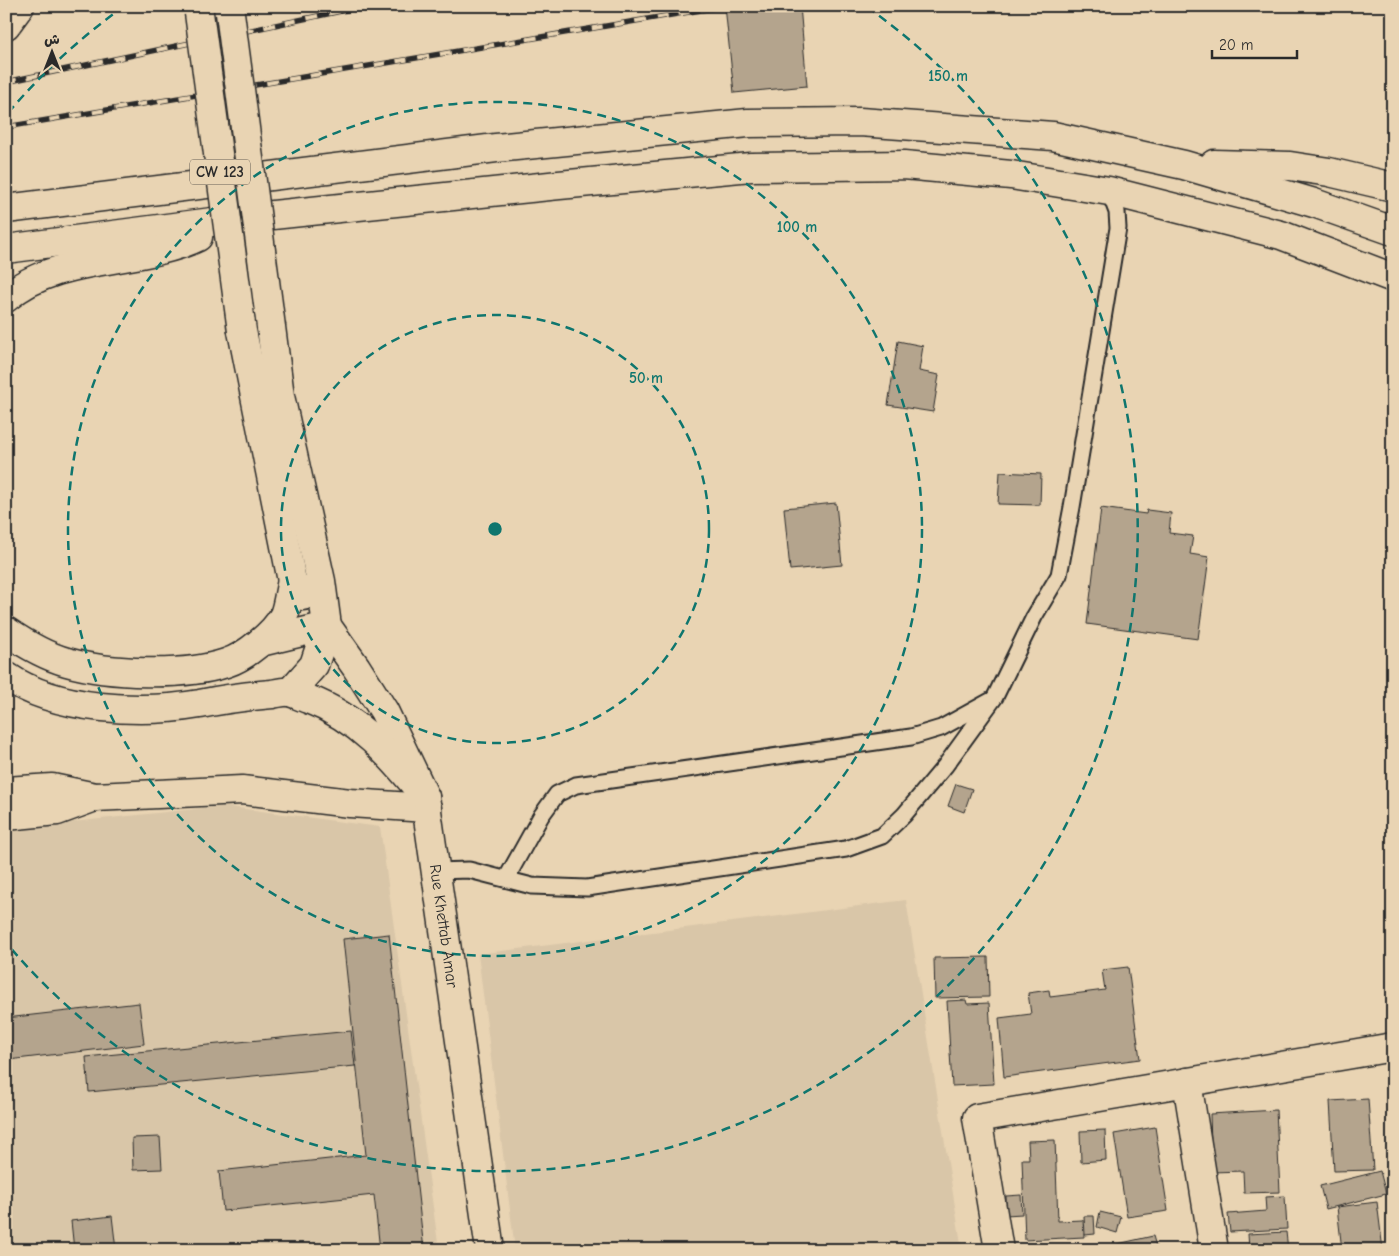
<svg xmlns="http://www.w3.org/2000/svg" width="1399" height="1256" font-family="'Comic Neue','Playpen Sans Arabic',sans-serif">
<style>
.built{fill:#d9c6a8}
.building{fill:#b4a48d;stroke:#2b2b2b}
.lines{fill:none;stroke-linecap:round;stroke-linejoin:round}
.lane-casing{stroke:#2b2b2b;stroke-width:19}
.street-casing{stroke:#2b2b2b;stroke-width:31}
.secondary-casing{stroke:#2b2b2b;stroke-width:31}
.highway-casing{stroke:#2b2b2b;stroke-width:31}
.lane{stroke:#e9d4b3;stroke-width:15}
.street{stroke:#e9d4b3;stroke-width:28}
.secondary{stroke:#e9d4b3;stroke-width:28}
.highway{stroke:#e9d4b3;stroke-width:28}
.rail-casing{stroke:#2b2b2b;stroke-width:5.5}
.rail{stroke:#e9d4b3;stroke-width:4;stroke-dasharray:11;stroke-linecap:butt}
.highway-bridge-casing{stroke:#2b2b2b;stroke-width:31;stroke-linecap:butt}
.highway-bridge{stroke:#e9d4b3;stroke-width:28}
.ring{fill:none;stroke:#0f766e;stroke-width:2.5;stroke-dasharray:9 6}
.labels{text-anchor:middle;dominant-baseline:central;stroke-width:5;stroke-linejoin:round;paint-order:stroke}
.shield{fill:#e9d4b3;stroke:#645e54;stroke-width:1}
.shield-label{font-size:15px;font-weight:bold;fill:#2b2b2b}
.street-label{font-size:16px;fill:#2b2b2b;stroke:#e9d4b3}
.centre{fill:#0f766e;stroke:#e9d4b3;stroke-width:2.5}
.ring-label{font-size:15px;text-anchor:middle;font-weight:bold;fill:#0f766e;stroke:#e9d4b3;stroke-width:5;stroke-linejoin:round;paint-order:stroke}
</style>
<rect width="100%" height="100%" fill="#e9d4b3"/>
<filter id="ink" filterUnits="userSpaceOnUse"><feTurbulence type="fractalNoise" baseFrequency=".02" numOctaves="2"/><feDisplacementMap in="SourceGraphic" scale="10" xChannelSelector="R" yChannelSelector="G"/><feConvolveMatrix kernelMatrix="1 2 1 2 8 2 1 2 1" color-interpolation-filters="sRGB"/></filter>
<g filter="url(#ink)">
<g class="built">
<polygon points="223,806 380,827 439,1250 6,1250 6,829"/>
<polygon points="906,900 962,1250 515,1250 478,954"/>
</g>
<g class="building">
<polygon points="725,6 800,6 807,86 734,93"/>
<polygon points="898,341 923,346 919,371 939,375 933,412 888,405"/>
<polygon points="1000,472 1041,474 1040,505 998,504"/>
<polygon points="836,503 842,565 790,570 784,508"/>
<polygon points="1101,508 1146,514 1147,510 1171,513 1169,533 1193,536 1190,554 1209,557 1198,639 1087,624"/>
<polygon points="956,784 972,789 964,812 948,806"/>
<polygon points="389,934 424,1250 380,1250 374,1195 223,1211 219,1171 366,1155 343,939"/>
<polygon points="988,957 989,997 935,998 934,958"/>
<polygon points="1128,967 1140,1059 1004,1077 999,1018 1031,1014 1028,993 1049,990 1050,997 1105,990 1102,970"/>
<polygon points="966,1000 967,1004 989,1003 994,1084 952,1086 947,1001"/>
<polygon points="139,1003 144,1044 8,1060 6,1018"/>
<polygon points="351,1031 355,1066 89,1092 86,1057"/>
<polygon points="1368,1099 1373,1170 1334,1171 1330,1101"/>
<polygon points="1276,1110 1280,1192 1244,1193 1243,1171 1212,1172 1210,1114"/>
<polygon points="1155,1127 1168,1211 1127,1217 1114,1134"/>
<polygon points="1105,1130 1106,1160 1081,1162 1080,1131"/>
<polygon points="160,1137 162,1169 133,1170 132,1138"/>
<polygon points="1055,1140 1058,1221 1083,1220 1084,1237 1025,1240 1022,1159 1029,1159 1028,1141"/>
<polygon points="1380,1171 1386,1194 1326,1209 1320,1186"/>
<polygon points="1021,1195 1022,1214 1006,1215 1006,1196"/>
<polygon points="1285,1196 1287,1229 1230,1232 1228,1214 1266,1211 1265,1197"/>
<polygon points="1377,1202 1383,1250 1342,1250 1337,1207"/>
<polygon points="1100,1212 1121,1217 1117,1233 1097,1227"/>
<polygon points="112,1216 116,1250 74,1250 71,1221"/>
<polygon points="1084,1216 1094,1216 1095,1234 1085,1235"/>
<polygon points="1286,1232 1288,1250 1249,1250 1248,1234"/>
<polygon points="1153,1236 1157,1250 1114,1250 1113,1245"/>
</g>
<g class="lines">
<defs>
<g id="lane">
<polyline points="436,871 469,870 532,886 587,888 846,849 882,836 904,815 945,766 995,697 1034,617 1059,575 1072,507 1118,228 1117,212 1109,191"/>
<polyline points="506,879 541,816 557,794 576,785 911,737 941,728 990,701"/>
</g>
<g id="street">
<polyline points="6,25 20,6"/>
<polyline points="6,791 52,788 95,797 242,790 350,803 427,808"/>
<polyline points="6,816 57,811 95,797"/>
<polyline points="1187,1082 1214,1250"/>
<polyline points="999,1250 977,1118 1393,1047"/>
</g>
<g id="secondary">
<path id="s1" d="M327 626 356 667 384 711 425 797 490 1250"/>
</g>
<g id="highway">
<polyline points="1214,164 1290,166 1329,172 1393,187"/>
<polyline points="6,209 496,148 748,123 860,122 1053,136 1184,165 1314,203 1393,231"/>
<polyline points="6,249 235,219 559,185 751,167 904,165 1011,175 1109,191 1281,235 1393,278"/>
<path d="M6 298C57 253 140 265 198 237"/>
<polyline points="271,327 280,396 321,581 327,626 314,665 290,692"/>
<polyline points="242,331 292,581 303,596"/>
<path d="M6 631C25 644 45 656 67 662 109 674 184 677 226 663 245 657 275 633 284 615 288 605 289 592 292 581"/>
<polyline points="261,642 327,626"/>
<path d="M6 676C57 711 142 714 200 704 224 699 247 696 272 694 277 693 285 691 290 692 296 694 302 697 308 699 358 718 392 756 425 797"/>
</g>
</defs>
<use href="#lane" class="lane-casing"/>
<use href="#street" class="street-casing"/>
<use href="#secondary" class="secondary-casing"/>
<use href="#highway" class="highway-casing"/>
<use href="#lane" class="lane"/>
<use href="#street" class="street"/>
<use href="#secondary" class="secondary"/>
<use href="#highway" class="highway"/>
<defs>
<g id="rail">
<polyline points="6,82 365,6"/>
<polyline points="6,127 725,6"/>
</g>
</defs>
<use href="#rail" class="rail-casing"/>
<use href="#rail" class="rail"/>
<defs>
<g id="highway-bridge">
<polyline points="199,13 242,331"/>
<polyline points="230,13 271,327"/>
</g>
</defs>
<use href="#highway-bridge" class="highway-bridge-casing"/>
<use href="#highway-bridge" class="highway-bridge"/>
</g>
</g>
<g class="ring">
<circle cx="495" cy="529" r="214"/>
<circle cx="495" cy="529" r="427"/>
<path d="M8 113A641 641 0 0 1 123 7M867 7A641 641 0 1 1 8 945"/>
</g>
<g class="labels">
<rect class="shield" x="190" y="159.5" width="60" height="25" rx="4"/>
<g class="shield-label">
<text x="220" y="172">CW 123</text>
</g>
<g class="street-label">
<text stroke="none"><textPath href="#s1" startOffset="328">Rue Khettab Amar</textPath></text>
</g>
</g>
<circle cx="495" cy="529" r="8" class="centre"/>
<g class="ring-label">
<text x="948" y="81">150 m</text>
<text x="797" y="232">100 m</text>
<text x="646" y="383">50 m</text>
</g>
<rect width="1399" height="1256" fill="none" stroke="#e9d4b3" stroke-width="25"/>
<rect x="12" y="12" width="1374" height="1231" fill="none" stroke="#2b2b2b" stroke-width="2" filter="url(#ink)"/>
<g transform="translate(52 52)" stroke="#e9d4b3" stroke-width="4" paint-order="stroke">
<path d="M0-4L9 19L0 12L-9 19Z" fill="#2b2b2b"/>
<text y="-8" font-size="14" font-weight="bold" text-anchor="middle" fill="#2b2b2b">ش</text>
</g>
<path d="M1212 50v8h85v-8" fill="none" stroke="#2b2b2b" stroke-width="2.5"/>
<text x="1219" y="50" font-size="15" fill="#2b2b2b" stroke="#e9d4b3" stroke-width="4" paint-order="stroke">20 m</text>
</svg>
